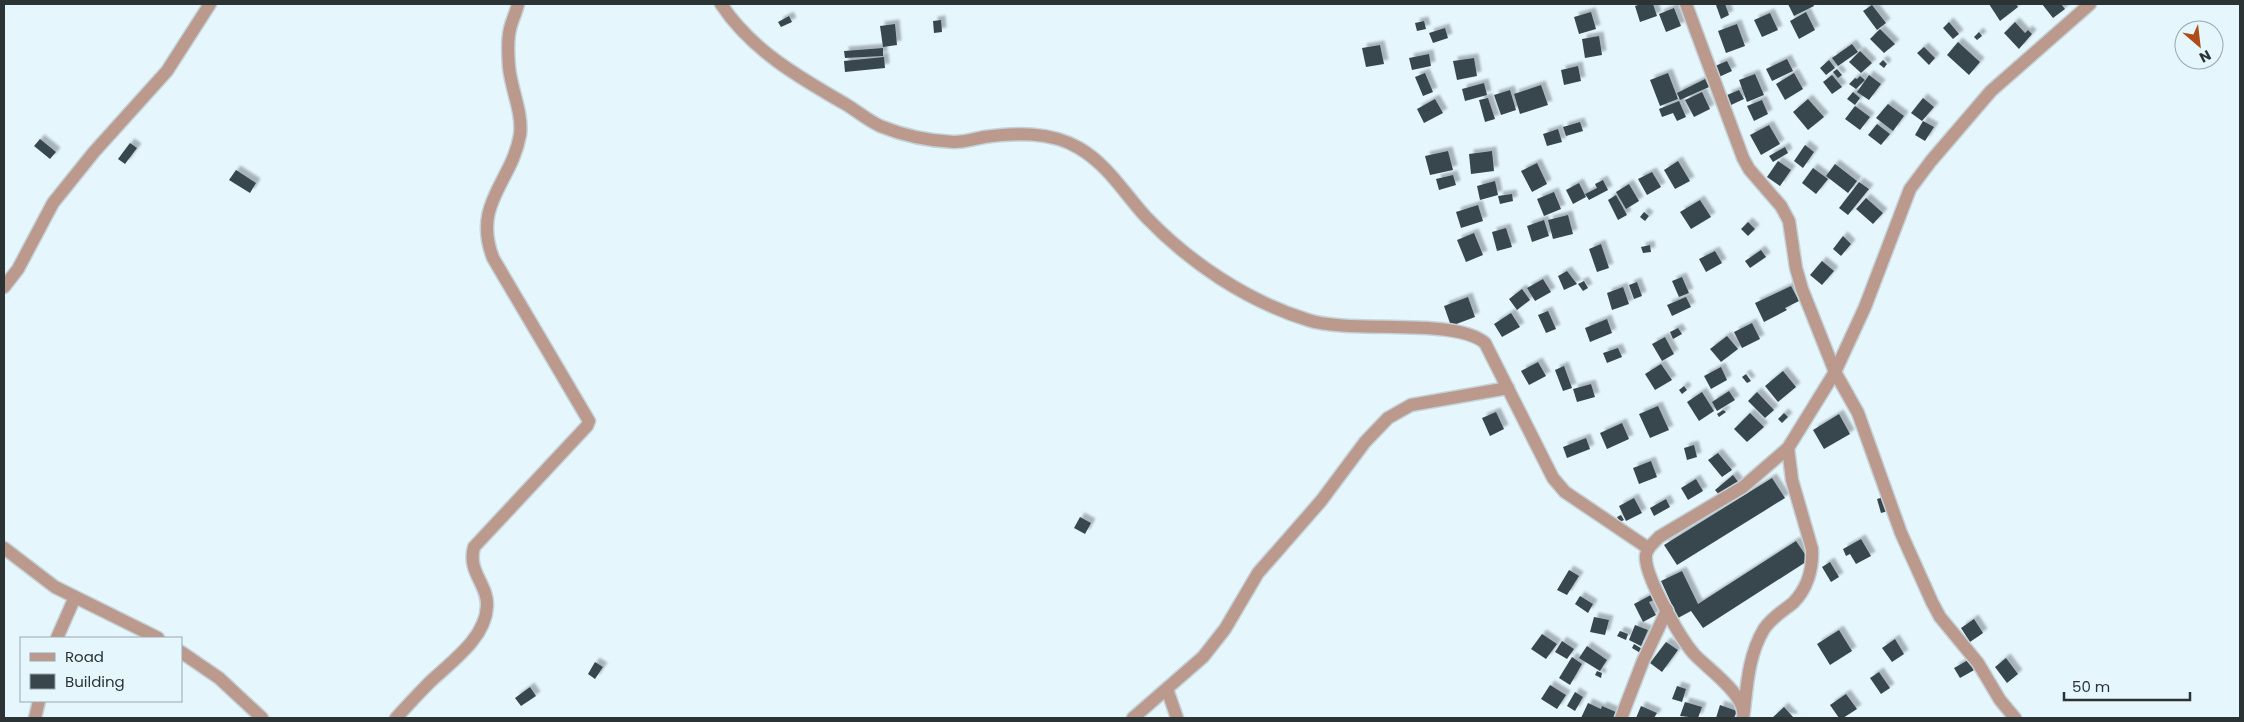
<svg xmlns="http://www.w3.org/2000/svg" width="2244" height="722" font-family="Poppins,sans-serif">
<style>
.building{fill:#39474d;filter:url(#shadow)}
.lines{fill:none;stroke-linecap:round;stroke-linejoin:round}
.street-casing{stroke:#c4d3d9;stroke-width:15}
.street{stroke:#bb998c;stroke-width:12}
</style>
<defs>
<filter id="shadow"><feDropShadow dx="4.5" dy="-4.5" stdDeviation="1" flood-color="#0004"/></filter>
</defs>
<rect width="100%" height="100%" fill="#e5f6fd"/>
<g class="building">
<polygon points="1641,4 1653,4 1657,16 1640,22 1635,6"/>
<polygon points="1720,4 1725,4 1729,15 1721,19 1716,5"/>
<polygon points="1788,4 1813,4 1814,6 1794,16"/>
<polygon points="1989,4 2016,4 2018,7 2000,21"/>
<polygon points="2042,4 2061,4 2065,9 2053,18"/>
<polygon points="1872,5 1886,23 1877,30 1863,11"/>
<polygon points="1674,8 1681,26 1666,32 1659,14"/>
<polygon points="1591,12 1596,29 1579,34 1574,17"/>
<polygon points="1806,12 1815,30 1799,39 1790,21"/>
<polygon points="1770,13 1778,30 1762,37 1754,20"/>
<polygon points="789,16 792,22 781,27 778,22"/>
<polygon points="941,20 942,32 934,33 933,21"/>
<polygon points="1424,21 1426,29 1417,31 1415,23"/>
<polygon points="1949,22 1959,34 1953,39 1943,28"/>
<polygon points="2015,22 2025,33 2028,30 2032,34 2019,49 2004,33"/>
<polygon points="895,24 897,45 883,47 880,26"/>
<polygon points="1737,24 1745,46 1726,53 1718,31"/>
<polygon points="1445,28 1448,38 1433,43 1429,33"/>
<polygon points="1880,29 1895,44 1884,53 1870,39"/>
<polygon points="1979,32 1982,36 1977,40 1974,37"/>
<polygon points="1599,36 1602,55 1585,58 1582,39"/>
<polygon points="1958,42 1980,62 1969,75 1947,55"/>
<polygon points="1852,44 1858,52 1838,66 1832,58"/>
<polygon points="1380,45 1384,64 1366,67 1362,48"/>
<polygon points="1924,47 1935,58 1929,65 1917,53"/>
<polygon points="883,48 883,56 845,58 844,51"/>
<polygon points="1860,51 1872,63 1861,73 1849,62"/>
<polygon points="1429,54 1431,66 1412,70 1409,58"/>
<polygon points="884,57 885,68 845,72 844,61"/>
<polygon points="1474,58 1477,76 1457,80 1453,61"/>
<polygon points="1787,59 1793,71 1772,81 1766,69"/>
<polygon points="1829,60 1835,68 1826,75 1820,68"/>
<polygon points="1883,60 1887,64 1884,68 1879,64"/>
<polygon points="1727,61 1732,71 1719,77 1715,66"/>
<polygon points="1578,66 1581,81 1564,85 1561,70"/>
<polygon points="1837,69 1842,75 1838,78 1833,72"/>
<polygon points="1425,73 1433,92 1423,96 1415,77"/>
<polygon points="1668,73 1678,99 1660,106 1650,80"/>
<polygon points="1794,73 1803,89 1785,100 1776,84"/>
<polygon points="1755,74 1764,95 1747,102 1739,80"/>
<polygon points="1832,75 1842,87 1832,94 1823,82"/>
<polygon points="1869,75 1881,84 1869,100 1857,92"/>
<polygon points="1860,76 1865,80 1856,89 1849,84 1855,78 1857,79"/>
<polygon points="1705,79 1709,87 1680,100 1677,93"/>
<polygon points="1484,83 1487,95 1465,101 1462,89"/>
<polygon points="1541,85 1548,105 1520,114 1514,94"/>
<polygon points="1510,90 1516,110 1501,115 1494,95"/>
<polygon points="1739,90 1744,99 1731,105 1727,95"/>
<polygon points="1702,92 1710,109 1694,117 1685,100"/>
<polygon points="1853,92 1860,98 1855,105 1847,99"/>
<polygon points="1488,98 1495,119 1485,122 1479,100"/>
<polygon points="1923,98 1934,107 1922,121 1911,113"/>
<polygon points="1435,99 1443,113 1424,123 1417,109"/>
<polygon points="1808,99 1824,117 1808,130 1793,112"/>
<polygon points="1762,100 1768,114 1754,121 1747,106"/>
<polygon points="1679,101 1686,117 1677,121 1673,113 1662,117 1659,109"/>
<polygon points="1888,104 1904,116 1893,131 1876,118"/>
<polygon points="1855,106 1870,117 1860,130 1845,119"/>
<polygon points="1923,121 1934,127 1925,141 1915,135"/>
<polygon points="1580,122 1583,131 1566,136 1563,127"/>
<polygon points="1877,124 1890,134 1881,145 1868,135"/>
<polygon points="1769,125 1780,144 1761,155 1750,135"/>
<polygon points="1558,129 1562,142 1547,146 1543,134"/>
<polygon points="40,139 56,152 50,159 34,146"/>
<polygon points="130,143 137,148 125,164 118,159"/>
<polygon points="1805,145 1814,152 1803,168 1794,161"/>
<polygon points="1785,147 1788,153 1773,162 1769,156"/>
<polygon points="1448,151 1453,170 1430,175 1425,156"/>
<polygon points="1492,151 1494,171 1471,174 1469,154"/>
<polygon points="1678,161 1690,181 1675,189 1664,170"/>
<polygon points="1778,161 1791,170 1780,186 1767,177"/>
<polygon points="1537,163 1547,184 1532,192 1521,171"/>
<polygon points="1835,164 1857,181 1848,193 1826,176"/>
<polygon points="1813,168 1828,179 1816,194 1802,183"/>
<polygon points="236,170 256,183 250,193 229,180"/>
<polygon points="1652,172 1661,187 1647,195 1638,179"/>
<polygon points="1453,175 1456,185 1439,190 1436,179"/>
<polygon points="1603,180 1608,190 1589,200 1585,194 1597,188 1595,184"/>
<polygon points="1495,181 1498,195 1480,200 1477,186"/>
<polygon points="1859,182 1869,189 1848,215 1839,208"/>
<polygon points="1579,183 1586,197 1573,204 1566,190"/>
<polygon points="1629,184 1639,201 1626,209 1616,192"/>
<polygon points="1554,192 1561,209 1544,216 1537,199"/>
<polygon points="1512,194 1513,201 1500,204 1498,196"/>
<polygon points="1616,195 1627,215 1618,220 1608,200"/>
<polygon points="1866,198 1883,213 1873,224 1856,209"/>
<polygon points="1700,200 1711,217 1691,229 1680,212"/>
<polygon points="1478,205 1483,221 1461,228 1456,212"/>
<polygon points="1644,212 1649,216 1645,221 1640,217"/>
<polygon points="1568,215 1573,234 1553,239 1548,220"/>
<polygon points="1544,220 1549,236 1532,242 1527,226"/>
<polygon points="1748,222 1755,229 1748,236 1741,229"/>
<polygon points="1506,228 1512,247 1497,251 1492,232"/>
<polygon points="1474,233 1483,255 1466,262 1457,240"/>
<polygon points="1843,236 1851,244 1841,256 1833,249"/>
<polygon points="1601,244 1609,268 1597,272 1589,249"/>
<polygon points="1650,245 1651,252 1643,253 1641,247"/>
<polygon points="1761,250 1766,257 1750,268 1745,261"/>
<polygon points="1715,251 1722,263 1706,272 1699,259"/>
<polygon points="1822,261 1834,271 1822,285 1810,275"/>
<polygon points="1567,271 1577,284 1564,290 1558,276"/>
<polygon points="1682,277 1689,293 1679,297 1672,281"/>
<polygon points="1543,279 1551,292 1535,301 1527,288"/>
<polygon points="1584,281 1588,288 1583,291 1578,284"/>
<polygon points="1637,282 1642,296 1634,299 1629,285"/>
<polygon points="1791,286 1799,301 1785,308 1787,310 1764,322 1755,303"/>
<polygon points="1623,287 1629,304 1612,310 1607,293"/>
<polygon points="1522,289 1530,300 1517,310 1509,299"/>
<polygon points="1468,297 1475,317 1451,326 1444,306"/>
<polygon points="1686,297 1691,307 1672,316 1667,305"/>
<polygon points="1548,311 1556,329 1546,333 1538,315"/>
<polygon points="1511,313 1520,327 1502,337 1494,324"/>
<polygon points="1607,319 1612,333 1590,342 1585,328"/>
<polygon points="1752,323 1760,339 1742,348 1734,332"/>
<polygon points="1678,328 1682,334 1673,339 1670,332"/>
<polygon points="1727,336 1738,349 1721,362 1710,349"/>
<polygon points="1665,337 1674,354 1662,361 1652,344"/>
<polygon points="1618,348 1622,357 1607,363 1603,353"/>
<polygon points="1538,362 1546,376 1529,385 1521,371"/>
<polygon points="1661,364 1672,380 1655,390 1645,374"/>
<polygon points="1564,366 1572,388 1563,391 1555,370"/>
<polygon points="1721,367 1727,380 1711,389 1704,376"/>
<polygon points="1783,371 1796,387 1778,402 1765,386"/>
<polygon points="1746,374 1751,381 1747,383 1742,377"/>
<polygon points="1591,384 1595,397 1577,402 1573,389"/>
<polygon points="1684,386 1687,390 1682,394 1679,390"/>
<polygon points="1729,391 1735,400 1717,411 1712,402"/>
<polygon points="1702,392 1714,411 1699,421 1687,402"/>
<polygon points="1757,392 1774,410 1765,418 1748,401"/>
<polygon points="1658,406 1669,430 1650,438 1639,414"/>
<polygon points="1723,410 1726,412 1719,417 1717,414"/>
<polygon points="1496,412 1504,429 1490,436 1482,418"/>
<polygon points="1750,413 1764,427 1747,442 1734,429"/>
<polygon points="1784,413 1788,417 1782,423 1778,419"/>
<polygon points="1839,414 1850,434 1824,449 1813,430"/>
<polygon points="1622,423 1629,439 1607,449 1600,433"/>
<polygon points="1586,438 1590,449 1567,458 1563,447"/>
<polygon points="1694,445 1697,457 1687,460 1684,448"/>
<polygon points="1718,453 1732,470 1722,477 1708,460"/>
<polygon points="1651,461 1657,477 1639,484 1633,468"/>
<polygon points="1733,475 1739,483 1721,497 1715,490"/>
<polygon points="1772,478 1785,498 1677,565 1664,545"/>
<polygon points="1696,479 1703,491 1688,500 1681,488"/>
<polygon points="1884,497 1888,511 1881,513 1877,499"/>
<polygon points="1634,498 1642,513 1626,521 1619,506"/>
<polygon points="1666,499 1670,507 1654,516 1650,508"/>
<polygon points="1621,515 1624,520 1620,522 1617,517"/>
<polygon points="1080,517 1091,523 1085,534 1074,528"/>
<polygon points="1861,539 1871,556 1856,564 1850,554 1846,556 1843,549"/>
<polygon points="1796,541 1809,560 1703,628 1691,611 1678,618 1661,581 1682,571 1698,604"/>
<polygon points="1830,562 1839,577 1831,582 1822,567"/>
<polygon points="1569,570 1579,576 1567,595 1557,590"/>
<polygon points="1651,595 1654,600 1649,602 1656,615 1643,622 1634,604"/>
<polygon points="1580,596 1593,604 1588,613 1575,604"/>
<polygon points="1594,617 1609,620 1605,635 1590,632"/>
<polygon points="1974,619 1983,633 1970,642 1961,628"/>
<polygon points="1635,625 1648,630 1641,646 1629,640"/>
<polygon points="1839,630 1852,651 1830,665 1817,644"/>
<polygon points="1620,631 1628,634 1626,640 1617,636"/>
<polygon points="1542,634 1557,644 1546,659 1531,649"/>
<polygon points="1895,639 1904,654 1892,662 1882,648"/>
<polygon points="1562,641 1574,649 1567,659 1555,652"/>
<polygon points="1666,642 1678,650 1662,672 1650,663"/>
<polygon points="1634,644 1644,650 1642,654 1632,648"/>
<polygon points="1587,646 1607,660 1600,671 1579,658"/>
<polygon points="1572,657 1582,664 1570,685 1559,678"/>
<polygon points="2006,658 2018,674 2007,683 1995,667"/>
<polygon points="1970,659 1976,669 1960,678 1954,668"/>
<polygon points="595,662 603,667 595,679 588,674"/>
<polygon points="1597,671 1602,673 1601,678 1595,675"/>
<polygon points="1879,672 1890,688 1881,694 1870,678"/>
<polygon points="1550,685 1566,695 1557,709 1541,699"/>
<polygon points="1677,686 1686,689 1682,702 1672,699"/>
<polygon points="530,687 536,696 521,706 515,698"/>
<polygon points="1575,692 1583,697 1575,711 1567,706"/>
<polygon points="1846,694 1857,709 1843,718 1839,718 1830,705"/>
<polygon points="1685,702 1702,707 1698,718 1680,716"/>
<polygon points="1588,703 1601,709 1602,706 1616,712 1614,718 1581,718"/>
<polygon points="1720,705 1737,711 1734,718 1716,718"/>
<polygon points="1641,706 1657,713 1654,718 1636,718"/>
<polygon points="1784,707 1794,718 1772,718"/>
</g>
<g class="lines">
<defs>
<g id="street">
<path d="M721 4C751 50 800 78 847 105 858 112 869 121 880 126 902 135 930 141 954 142 964 142 974 139 984 137 1016 133 1050 131 1079 148 1108 165 1124 193 1146 217 1190 263 1247 301 1308 320 1351 334 1455 317 1485 343L1553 478 1565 492 1648 548"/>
<polyline points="1686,4 1743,158 1749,169 1781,206 1789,221 1796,268 1802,289 1835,372 1858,413 1901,533 1932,602 1940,617 1978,663 2000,700 2015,718"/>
<polyline points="4,287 18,269 53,203 94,152 167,71 210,4"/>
<polyline points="4,548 55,587 158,638"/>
<polyline points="57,638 75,597"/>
<polyline points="181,652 219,678 262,718"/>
<polyline points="1167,689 1177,718"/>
<path d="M1744 711C1747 683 1749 654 1764 629 1771 618 1783 611 1793 603 1807 589 1813 569 1812 549L1792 480 1788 448"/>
<polyline points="35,718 39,701"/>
<path d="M396 718C407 706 419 693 430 682 451 662 486 638 487 606 488 584 467 572 474 547L587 426 589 421 493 258C472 203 512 182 520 135 523 113 511 89 509 67 508 55 507 41 510 29 512 20 516 13 518 4"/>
<polyline points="1133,718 1203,657 1225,629 1258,573 1321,501 1365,442 1388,418 1411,405 1508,388"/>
<polyline points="1621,718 1643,661 1667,610"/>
<path d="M1743 718C1748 696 1708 669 1694 654 1681 639 1643 574 1646 555 1647 547 1654 543 1659 537L1743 487 1788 448 1835 372 1865 307 1910 189 1931 161 1991 91 2090 4"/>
</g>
</defs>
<use href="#street" class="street-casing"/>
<use href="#street" class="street"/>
</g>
<rect width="2244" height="722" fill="none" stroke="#2c3335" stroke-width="10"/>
<rect x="20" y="637" width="162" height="65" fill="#e5f6fd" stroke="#9ba8ad"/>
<rect x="30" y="653" width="25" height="8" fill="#bb998c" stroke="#9ba8ad"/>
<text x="65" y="662" font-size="15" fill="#2c3335">Road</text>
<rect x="30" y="674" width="25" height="15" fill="#39474d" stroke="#9ba8ad"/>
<text x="65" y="687" font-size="15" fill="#2c3335">Building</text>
<g transform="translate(2199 45) rotate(152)"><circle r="24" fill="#e5f6fd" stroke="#9ba8ad"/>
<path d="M0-4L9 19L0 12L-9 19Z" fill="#af4b17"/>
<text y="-8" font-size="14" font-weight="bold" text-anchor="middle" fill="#2c3335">N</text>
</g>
<path d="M2064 692v8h126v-8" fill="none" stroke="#2c3335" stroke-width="2.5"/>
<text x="2072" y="692" font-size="15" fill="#2c3335" stroke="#e5f6fd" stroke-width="4" paint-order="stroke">50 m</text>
</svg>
